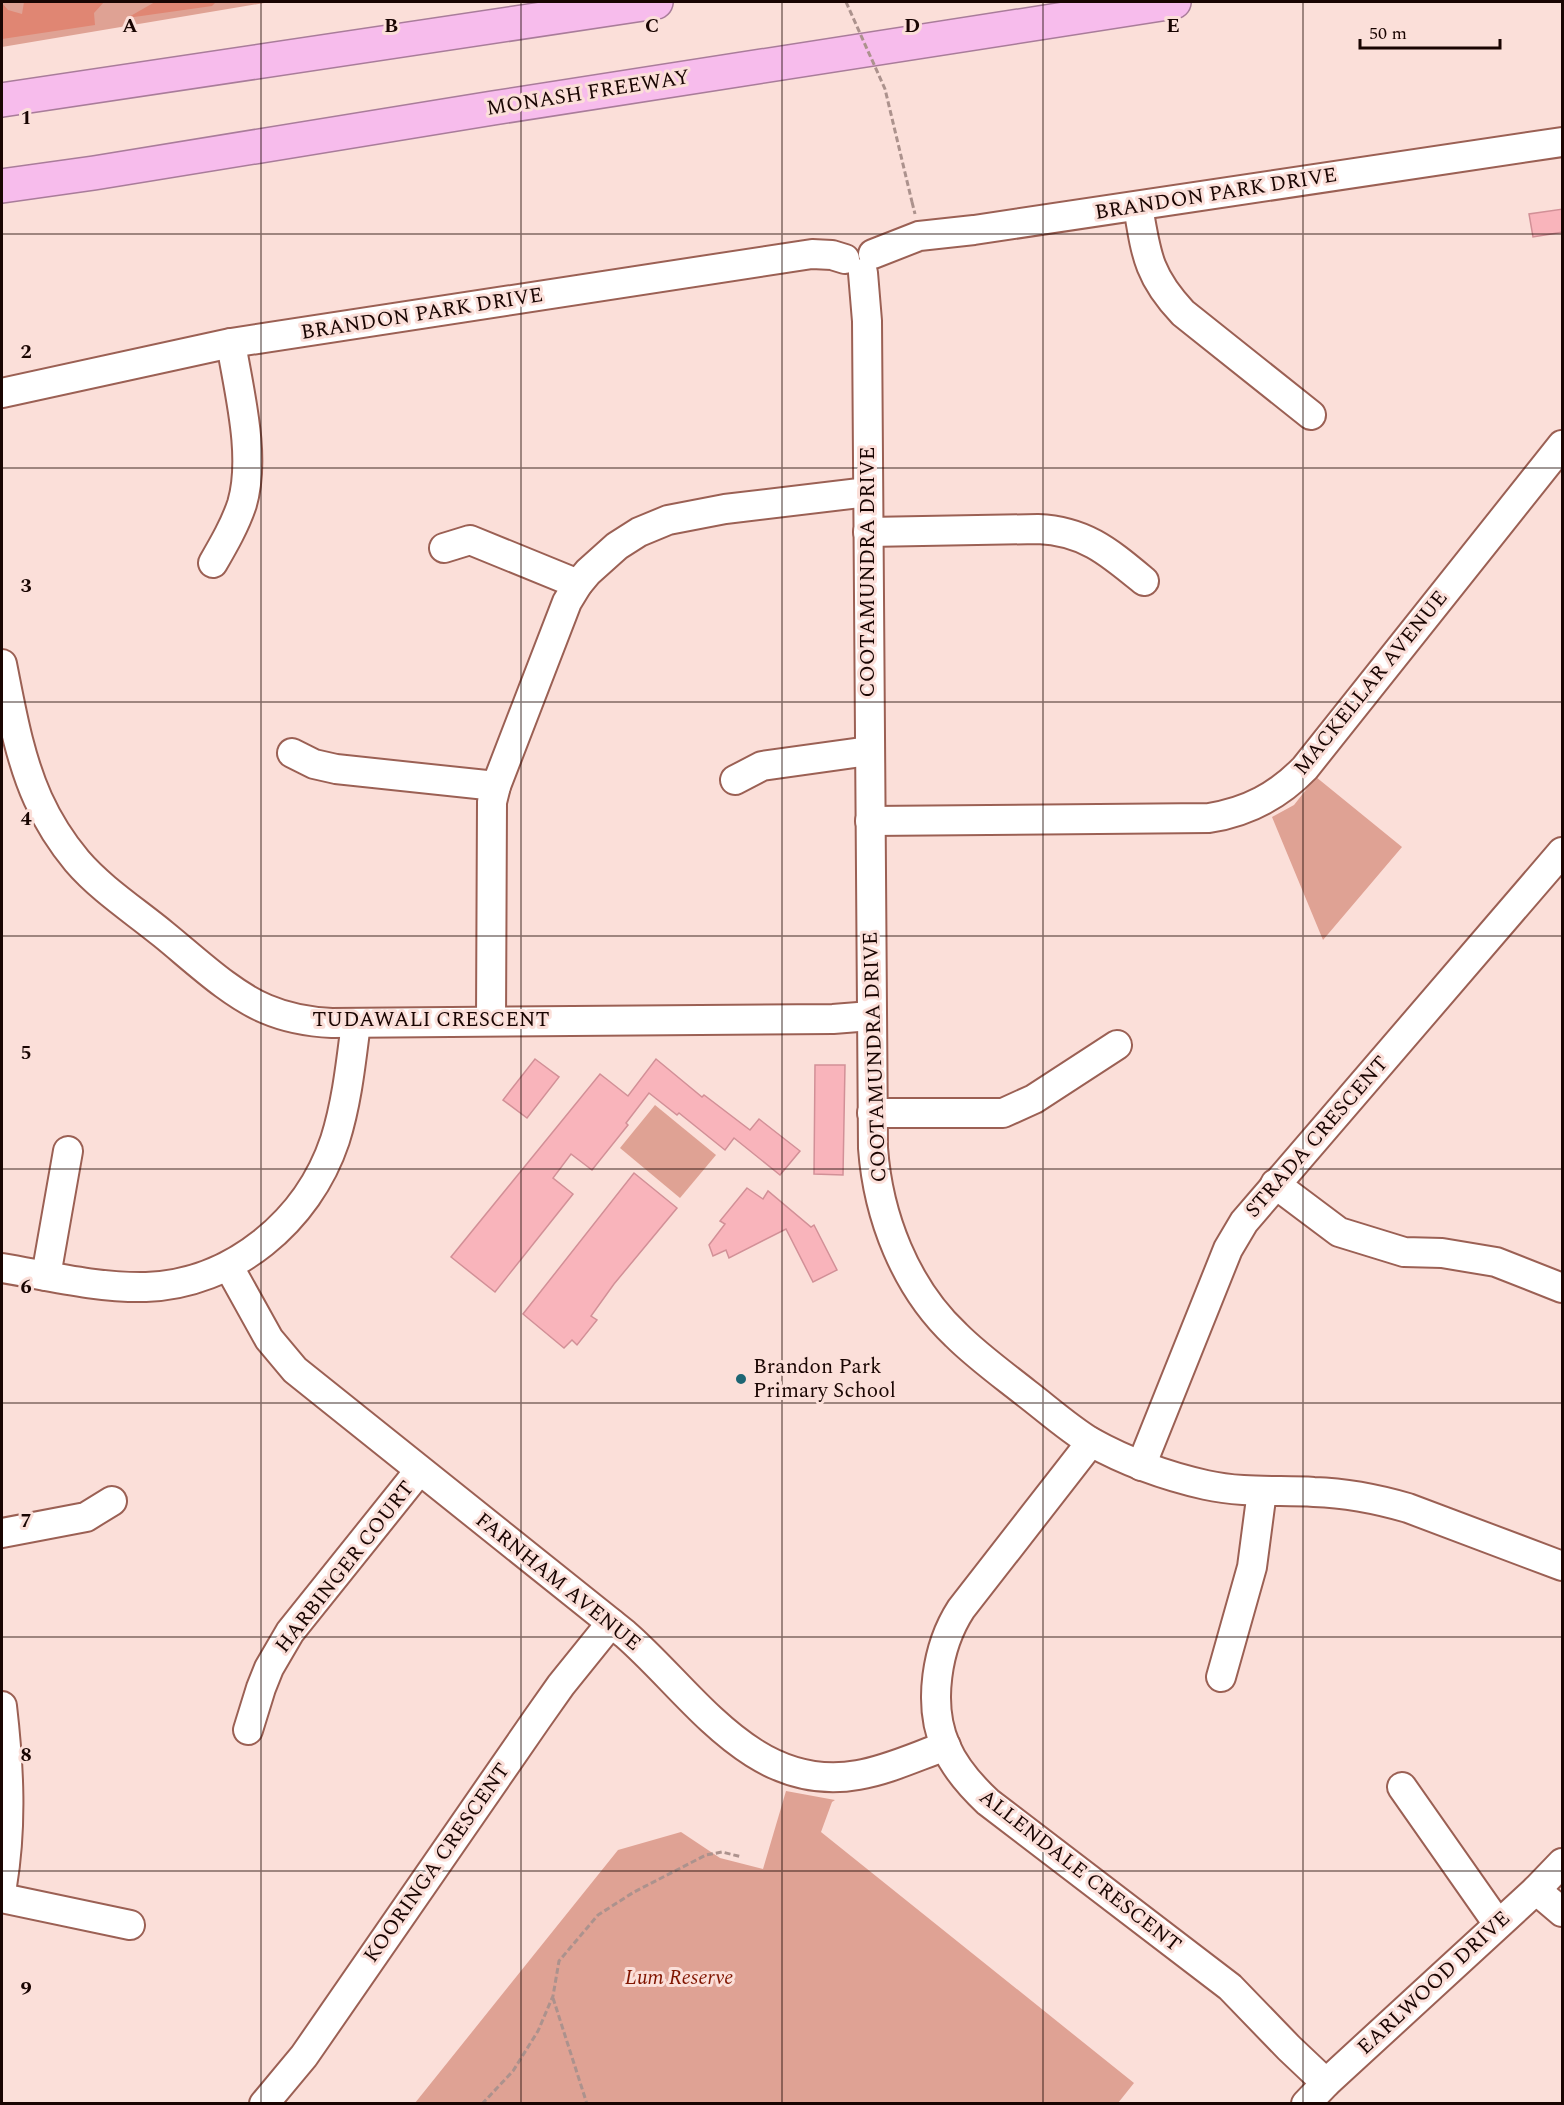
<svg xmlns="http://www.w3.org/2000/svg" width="1564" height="2105" font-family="Spectral,serif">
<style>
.green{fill:#dfa294}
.forest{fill:#e08673}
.building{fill:#f9b4bb;stroke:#d29097;stroke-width:1.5}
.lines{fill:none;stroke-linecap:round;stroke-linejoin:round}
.minor-casing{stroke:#9b6054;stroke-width:32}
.highway-casing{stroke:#a97c9a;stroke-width:36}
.path{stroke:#ac928d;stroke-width:3;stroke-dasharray:6 3;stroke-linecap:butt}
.minor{stroke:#fff;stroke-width:28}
.highway{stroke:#f7bcec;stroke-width:33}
.path-bridge{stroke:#ac928d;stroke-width:3;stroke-dasharray:6 3;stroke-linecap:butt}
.grid{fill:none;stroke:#190502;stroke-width:1.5;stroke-opacity:0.55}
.poi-dot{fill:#1d6573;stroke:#fbdfd9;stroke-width:2}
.labels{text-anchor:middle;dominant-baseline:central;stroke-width:6;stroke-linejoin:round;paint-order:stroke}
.street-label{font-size:21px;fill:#190502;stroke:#fbdfd9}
.poi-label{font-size:21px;fill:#190502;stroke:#fbdfd9;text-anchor:start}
.park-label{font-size:21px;font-style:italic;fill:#801500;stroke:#fbdfd9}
.grid-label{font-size:20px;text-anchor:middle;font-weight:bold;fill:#190502;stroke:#fbdfd9;stroke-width:6;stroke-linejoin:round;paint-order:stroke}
</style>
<rect width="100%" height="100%" fill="#fbdfd9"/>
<g class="green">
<polygon points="2,2 270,2 2,47"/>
<polygon points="1316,777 1402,847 1323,940 1272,817 1294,805"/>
<polygon points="655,1105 716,1155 680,1198 620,1148"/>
<polygon points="786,1791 835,1800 832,1802 821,1832 1134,2083 1118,2103 415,2103 618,1850 681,1832 720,1858 763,1869"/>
</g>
<g class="forest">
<polygon points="24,2 104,2 94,13 95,25 2,39 2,3 8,10 22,14"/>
<polygon points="155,2 216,2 212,6 127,18"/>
</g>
<g class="building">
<polygon points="1563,209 1563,232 1533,237 1529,214"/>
<polygon points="535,1059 559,1077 527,1118 503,1100"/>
<polygon points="656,1059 702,1097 704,1095 750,1130 759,1119 800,1151 780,1175 734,1138 725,1150 679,1113 677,1115 649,1093 626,1123 628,1125 592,1170 571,1154 553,1178 573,1194 495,1292 451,1257 600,1074 628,1096"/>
<polygon points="815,1065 845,1065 843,1175 814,1174"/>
<polygon points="634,1173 677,1208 614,1284 591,1316 597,1320 577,1345 572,1340 564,1348 523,1314"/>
<polygon points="747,1188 763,1199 768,1191 811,1227 814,1225 837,1270 813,1282 786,1229 729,1258 726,1250 713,1256 709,1245 725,1224 720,1221"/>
</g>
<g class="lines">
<defs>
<g id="minor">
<path d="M1138 206C1146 254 1148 276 1183 313L1311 415"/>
<polyline points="873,254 919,236 974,230 1562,142"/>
<path d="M863 273 867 321 873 1148C878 1216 905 1287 956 1335 977 1356 1002 1374 1026 1393 1047 1409 1068 1428 1091 1442 1127 1462 1166 1476 1206 1485 1242 1493 1278 1490 1314 1492 1346 1493 1377 1499 1408 1508L1562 1566"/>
<polyline points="2,393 231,343 812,254 832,255 845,259"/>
<path d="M868 532 1038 529C1085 531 1109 552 1144 581"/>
<polyline points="444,548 470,540 578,584"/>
<path d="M213 563C224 544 235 525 242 504 256 456 239 392 231 343"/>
<path d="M2 664C11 709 19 757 38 799 48 821 62 843 77 861 101 889 135 911 163 934 194 959 230 994 266 1009 287 1018 310 1022 332 1023L833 1019 871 1016"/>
<polyline points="292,753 314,764 336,769 496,786"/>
<polyline points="735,780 762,766 869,751"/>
<path d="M870 821 1209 818C1248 812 1278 796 1305 768L1562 445"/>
<polyline points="491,1021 492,802 496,786 567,602 578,584 588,572 617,546 639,532 668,520 725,509 868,492"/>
<polyline points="872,1113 1003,1113 1034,1099 1117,1045"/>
<polyline points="1275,1184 1339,1232 1404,1252 1442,1253 1496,1262 1562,1288"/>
<path d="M229 1267 269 1339 295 1370 625 1634C693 1693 753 1794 858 1775 888 1770 917 1756 946 1746"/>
<path d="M2 1268C49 1276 97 1288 146 1287 233 1284 308 1221 335 1140 347 1102 351 1062 356 1023"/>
<polyline points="46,1276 68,1151"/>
<path d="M1091 1442 961 1609C937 1646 927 1705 946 1747 955 1768 971 1786 988 1802L1230 1987 1289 2048 1326 2083"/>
<polyline points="1141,1466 1228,1249 1244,1222 1562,852"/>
<polyline points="2,1533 86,1517 112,1501"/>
<polyline points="1221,1677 1252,1567 1262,1491"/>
<path d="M2 1706C9 1766 12 1826 2 1886"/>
<polyline points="248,1730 261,1688 269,1668 290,1632 419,1471"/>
<polyline points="1402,1787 1498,1924"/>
<polyline points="1536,1890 1562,1912"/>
<polyline points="2,1898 130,1925"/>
<polyline points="264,2104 304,2056 537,1719 561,1685 611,1623"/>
<polyline points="1306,2104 1326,2083 1536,1890 1562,1863"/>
</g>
<g id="highway">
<polyline points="2,100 656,2"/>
<polyline points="2,186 94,173 493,108 1174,2"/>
</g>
</defs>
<use href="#minor" class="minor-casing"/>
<use href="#highway" class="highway-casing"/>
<g class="path">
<polyline points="912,202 915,214"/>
<polyline points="553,1998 587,2104"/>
<polyline points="482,2104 513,2071 538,2031 553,1996 559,1961 598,1915 634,1892 706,1855 722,1852 742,1857"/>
</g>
<use href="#minor" class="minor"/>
<use href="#highway" class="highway"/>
<polyline class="path-bridge" points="846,2 885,89 912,202"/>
</g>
<path class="grid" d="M261 2V2104M521 2V2104M782 2V2104M1043 2V2104M1303 2V2104M2 234H1562M2 468H1562M2 702H1562M2 936H1562M2 1169H1562M2 1403H1562M2 1637H1562M2 1871H1562"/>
<circle class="poi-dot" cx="741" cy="1379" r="6"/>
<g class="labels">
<g class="street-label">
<text transform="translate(588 93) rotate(-9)">MONASH FREEWAY</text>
<text transform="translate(1216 194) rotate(-9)">BRANDON PARK DRIVE</text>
<text transform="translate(422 314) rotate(-9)">BRANDON PARK DRIVE</text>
<text transform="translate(868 572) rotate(-90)">COOTAMUNDRA DRIVE</text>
<text transform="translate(1371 683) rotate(-51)">MACKELLAR AVENUE</text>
<text x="431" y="1020">TUDAWALI CRESCENT</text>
<text transform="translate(875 1057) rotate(-92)">COOTAMUNDRA DRIVE</text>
<text transform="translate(1317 1137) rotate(-49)">STRADA CRESCENT</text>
<text transform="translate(345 1567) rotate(-52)">HARBINGER COURT</text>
<text transform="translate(558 1582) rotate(39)">FARNHAM AVENUE</text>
<text transform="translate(437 1863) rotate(-55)">KOORINGA CRESCENT</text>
<text transform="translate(1080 1871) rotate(38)">ALLENDALE CRESCENT</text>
<text transform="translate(1434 1983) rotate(-43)">EARLWOOD DRIVE</text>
</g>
<g class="poi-label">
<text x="753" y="1367">Brandon Park<tspan x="753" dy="24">Primary School</tspan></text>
</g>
<g class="park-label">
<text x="679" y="1978">Lum Reserve</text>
</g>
</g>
<g class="grid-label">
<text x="130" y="32">A</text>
<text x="391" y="32">B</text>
<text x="652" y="32">C</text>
<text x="912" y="32">D</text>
<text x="1173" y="32">E</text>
<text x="26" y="124">1</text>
<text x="26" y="358">2</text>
<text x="26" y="592">3</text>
<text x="26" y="825">4</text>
<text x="26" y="1059">5</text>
<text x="26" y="1293">6</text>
<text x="26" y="1527">7</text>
<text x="26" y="1761">8</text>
<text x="26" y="1995">9</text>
</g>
<rect width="1564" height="2105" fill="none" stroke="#190502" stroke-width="6"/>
<path d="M1360 39v9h140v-9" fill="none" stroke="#190502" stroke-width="3"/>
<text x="1369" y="39" font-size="18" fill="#190502" stroke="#fbdfd9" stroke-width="4.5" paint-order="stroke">50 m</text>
</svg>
